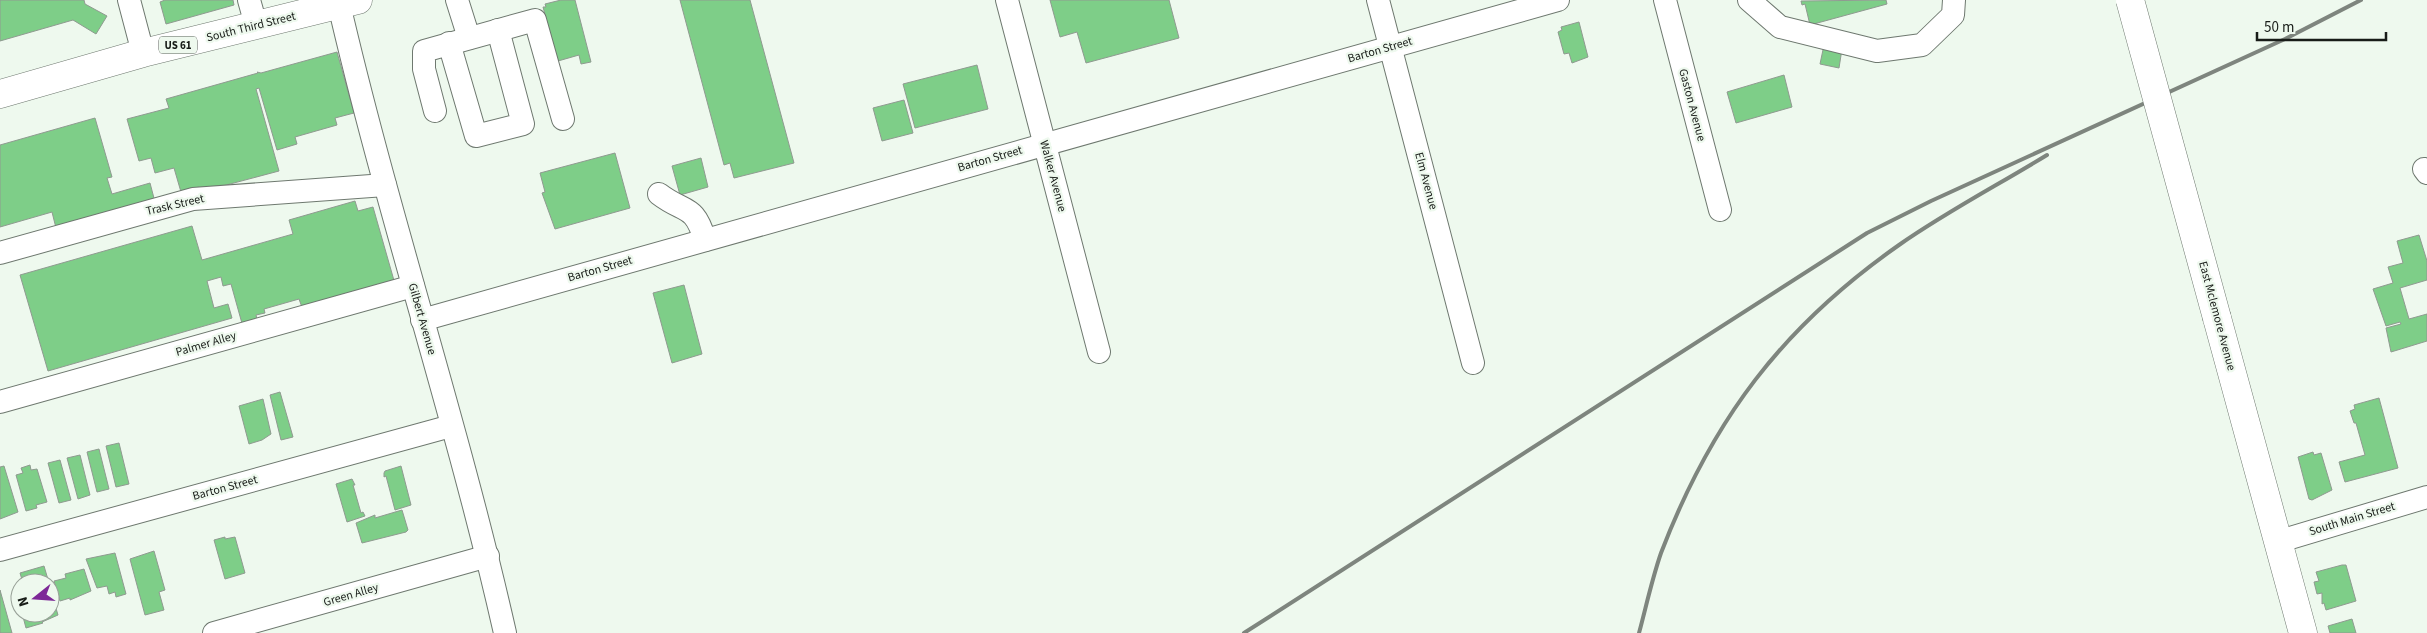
<svg xmlns="http://www.w3.org/2000/svg" width="2427" height="633" font-family="'Source Sans 3',sans-serif">
<style>
.building{fill:#7ece88;stroke:#8f9a90}
.lines{fill:none;stroke-linecap:round;stroke-linejoin:round}
.minor-casing{stroke:#6e786f;stroke-width:24}
.major-casing{stroke:#6e786f;stroke-width:29}
.minor{stroke:#fff;stroke-width:22}
.major{stroke:#fff;stroke-width:28}
.rail{stroke:#7e857e;stroke-width:4}
.major-bridge-casing{stroke:#6e786f;stroke-width:29;stroke-linecap:butt}
.major-bridge{stroke:#fff;stroke-width:28}
.labels{text-anchor:middle;dominant-baseline:central;stroke-width:4.5;stroke-linejoin:round;paint-order:stroke}
.shield{fill:#eef9ee;stroke:#585e58;stroke-width:1}
.shield-label{font-size:11px;font-weight:bold;fill:#181c18}
.street-label{font-size:12px;fill:#181c18;stroke:#eef9ee}
</style>
<rect width="100%" height="100%" fill="#eef9ee"/>
<g class="building">
<polygon points="0,0 84,0 85,4 107,16 96,34 73,20 0,41"/>
<polygon points="165,0 233,0 234,5 166,24 160,2"/>
<polygon points="561,0 575,0 591,62 581,64 579,55 558,61 543,7 546,7 545,4"/>
<polygon points="680,0 750,0 794,163 734,178 730,163 724,165"/>
<polygon points="1050,0 1169,0 1179,38 1086,63 1077,32 1060,37"/>
<polygon points="1886,0 1887,4 1810,25 1805,4 1802,5 1801,1"/>
<polygon points="1579,22 1588,57 1572,63 1569,53 1564,54 1558,32 1562,30 1561,27"/>
<polygon points="1824,45 1842,49 1839,68 1820,64"/>
<polygon points="337,52 354,113 335,118 337,125 295,137 297,144 277,150 259,88 256,89 279,171 200,192 199,187 181,192 174,168 155,173 151,158 139,161 127,119 169,108 166,99 258,73 257,72 261,73"/>
<polygon points="977,65 988,109 915,128 903,84"/>
<polygon points="1784,75 1792,107 1736,123 1727,92"/>
<polygon points="904,100 913,133 882,141 873,108"/>
<polygon points="95,118 112,177 107,178 112,194 150,183 155,202 57,232 52,212 0,227 0,145"/>
<polygon points="615,153 630,208 555,229 542,193 545,192 540,173"/>
<polygon points="701,158 708,187 680,195 672,166"/>
<polygon points="355,201 358,211 373,207 395,284 303,310 299,299 264,309 265,313 256,315 258,323 243,327 231,284 223,286 221,277 207,281 214,308 228,304 232,318 48,371 20,275 192,226 202,260 293,234 289,220"/>
<polygon points="2419,235 2427,261 2427,280 2400,288 2409,319 2427,314 2427,341 2391,352 2386,328 2401,324 2400,322 2386,326 2373,289 2393,283 2388,267 2403,263 2397,241"/>
<polygon points="684,285 702,354 672,363 653,293"/>
<polygon points="280,392 293,437 281,440 270,395"/>
<polygon points="2379,398 2398,468 2345,482 2339,462 2365,455 2356,423 2354,423 2350,411 2355,409 2354,405"/>
<polygon points="263,399 271,434 262,440 249,444 239,406"/>
<polygon points="119,443 129,484 116,487 106,446"/>
<polygon points="99,449 109,489 97,492 87,452"/>
<polygon points="2313,452 2314,455 2321,453 2332,490 2312,500 2309,499 2298,457"/>
<polygon points="80,455 90,495 78,499 67,458"/>
<polygon points="60,460 71,500 59,503 48,463"/>
<polygon points="30,465 31,470 37,469 47,502 36,505 37,508 26,511 16,475 23,473 21,468"/>
<polygon points="4,466 18,512 0,519 0,467"/>
<polygon points="401,466 411,505 395,510 386,476 384,477 384,473 385,471"/>
<polygon points="352,479 355,485 353,485 361,513 363,512 365,516 347,522 336,484"/>
<polygon points="402,510 408,530 406,532 362,543 356,523 375,515 375,518"/>
<polygon points="225,537 225,539 235,537 245,573 225,579 214,540"/>
<polygon points="154,551 165,590 159,592 164,610 145,615 130,559"/>
<polygon points="115,553 126,594 116,597 115,592 109,594 107,586 97,588 86,559"/>
<polygon points="2342,565 2346,565 2356,601 2326,610 2324,603 2322,604 2322,593 2317,594 2314,582 2319,581 2316,572"/>
<polygon points="44,566 49,583 23,583 20,573"/>
<polygon points="84,569 91,591 70,600 70,598 60,601 54,581 66,578 65,574"/>
<polygon points="50,588 58,615 42,622 43,623 26,628 22,613 50,613"/>
<polygon points="0,590 12,633 0,633"/>
<polygon points="2352,619 2356,633 2330,633 2328,626"/>
</g>
<g class="lines">
<defs>
<g id="minor">
<polyline points="129,0 143,53"/>
<polyline points="249,0 256,25"/>
<path d="M338 0C387 213 457 420 505 633"/>
<polyline points="457,0 469,38"/>
<polyline points="1007,0 1099,352"/>
<polyline points="1378,0 1473,363"/>
<polyline points="1665,0 1720,210"/>
<polyline points="1749,0 1780,27 1877,51 1922,45 1953,15 1954,0"/>
<polyline points="449,43 476,136 523,124 498,30"/>
<polyline points="435,111 424,69 424,51 535,20 563,119"/>
<polyline points="2424,169 2427,173"/>
<path d="M659 194C685 214 694 203 705 240"/>
<polyline points="0,253 193,199 385,185"/>
<polyline points="422,320 1558,0"/>
<polyline points="0,402 413,286"/>
<polyline points="2277,542 2427,497"/>
<polyline points="0,550 451,426"/>
<polyline points="214,633 488,556"/>
</g>
<g id="major">
<polyline points="0,94 143,53 358,0"/>
<polyline points="2217,318 2303,633"/>
</g>
</defs>
<use href="#minor" class="minor-casing"/>
<use href="#major" class="major-casing"/>
<use href="#minor" class="minor"/>
<use href="#major" class="major"/>
<g class="rail">
<polyline points="1244,633 1867,233 1931,201 2285,39 2361,0"/>
<path d="M1639 633C1646 607 1652 579 1661 553 1712 420 1782 327 1899 245 1946 212 1998 185 2047 155"/>
</g>
<defs>
<polyline id="major-bridge" points="2130,0 2217,318"/>
</defs>
<use href="#major-bridge" class="major-bridge-casing"/>
<use href="#major-bridge" class="major-bridge"/>
</g>
<g class="labels">
<rect class="shield" x="159" y="36.5" width="38" height="17" rx="4"/>
<g class="shield-label">
<text x="178" y="45">US 61</text>
</g>
<g class="street-label">
<text transform="translate(251 27) rotate(-14)">South Third Street</text>
<text transform="translate(1380 50) rotate(-16)">Barton Street</text>
<text transform="translate(1692 105) rotate(75)">Gaston Avenue</text>
<text transform="translate(990 159) rotate(-16)">Barton Street</text>
<text transform="translate(1053 176) rotate(75)">Walker Avenue</text>
<text transform="translate(1426 181) rotate(75)">Elm Avenue</text>
<text transform="translate(175 205) rotate(-13)">Trask Street</text>
<text transform="translate(600 269) rotate(-16)">Barton Street</text>
<text transform="translate(2217 316) rotate(75)">East Mclemore Avenue</text>
<text transform="translate(422 319) rotate(74)">Gilbert Avenue</text>
<text transform="translate(206 344) rotate(-16)">Palmer Alley</text>
<text transform="translate(225 488) rotate(-15)">Barton Street</text>
<text transform="translate(2352 519) rotate(-17)">South Main Street</text>
<text transform="translate(351 595) rotate(-16)">Green Alley</text>
</g>
</g>
<g transform="translate(35 598) rotate(253)"><circle r="24" fill="#eef9ee" stroke="#98a198"/>
<path d="M0-4L9 19L0 12L-9 19Z" fill="#7d2897"/>
<text y="-8" font-size="14" font-weight="bold" text-anchor="middle" fill="#181c18">N</text>
</g>
<path d="M2257 32v8h129v-8" fill="none" stroke="#181c18" stroke-width="2.5"/>
<text x="2264" y="32" font-size="15" fill="#181c18" stroke="#eef9ee" stroke-width="4" paint-order="stroke">50 m</text>
</svg>
